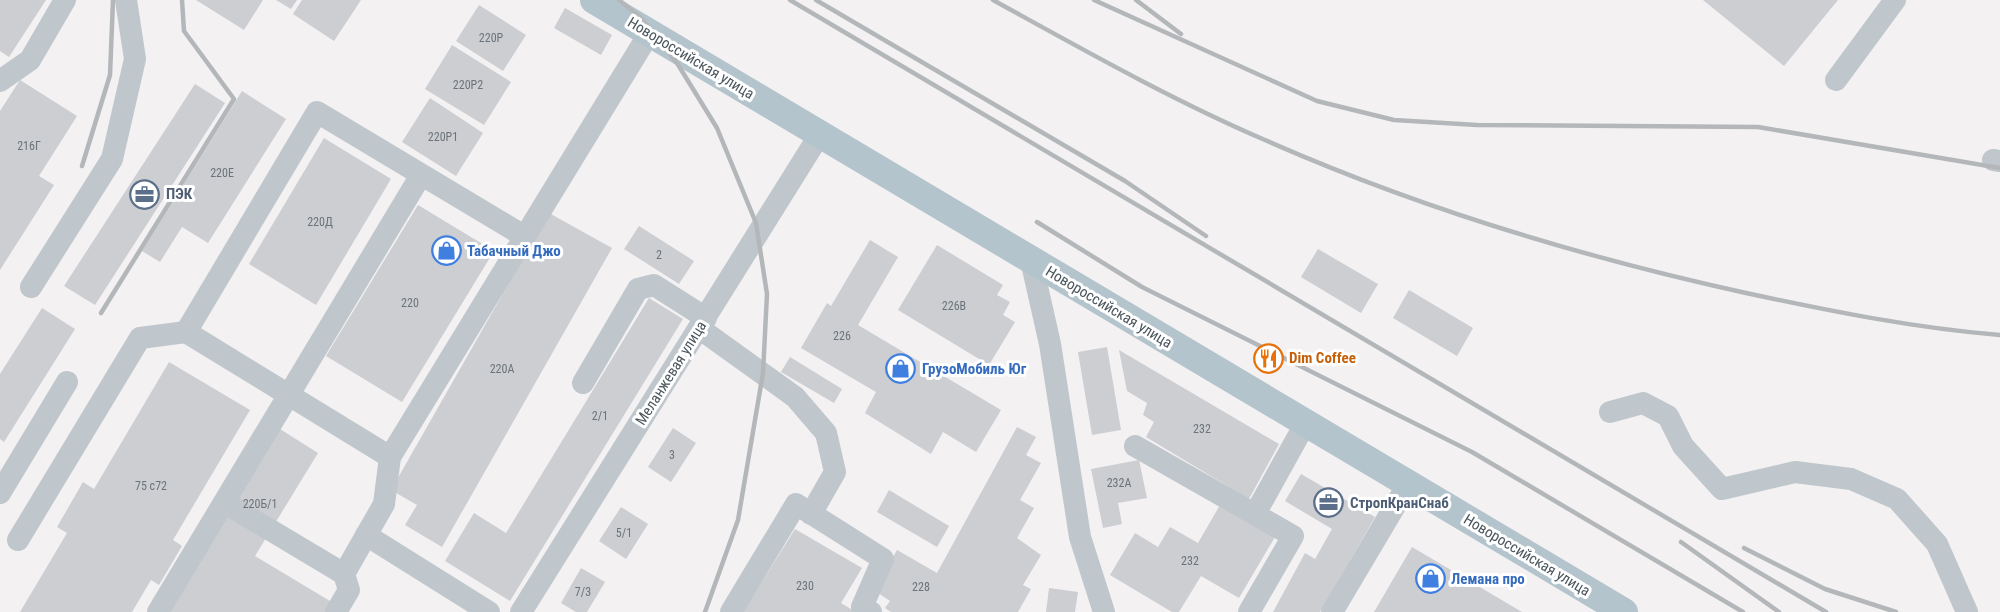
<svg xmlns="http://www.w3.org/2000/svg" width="2000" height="612" font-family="'Roboto Condensed',sans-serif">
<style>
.building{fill:#ccced2}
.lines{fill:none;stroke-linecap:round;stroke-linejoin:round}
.minor{stroke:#bfc7cc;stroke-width:22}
.major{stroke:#b4c4cc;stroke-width:28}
.rail{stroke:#b4b7ba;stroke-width:4.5}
.labels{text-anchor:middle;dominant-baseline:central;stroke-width:6;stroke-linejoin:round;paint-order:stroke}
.number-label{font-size:12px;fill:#6b747a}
.street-label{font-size:15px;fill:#4b565c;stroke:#fff}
.service-label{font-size:15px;font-weight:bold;fill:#4e5e75;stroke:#fff;text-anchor:start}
.shop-label{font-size:15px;font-weight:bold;fill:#366cbe;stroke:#fff;text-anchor:start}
.food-label{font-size:15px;font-weight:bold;fill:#c56008;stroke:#fff;text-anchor:start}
</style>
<rect width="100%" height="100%" fill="#f3f1f2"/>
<g class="building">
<polygon points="0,0 46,0 9,57 0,51"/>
<polygon points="196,0 263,0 244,30"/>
<polygon points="276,0 297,0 291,9"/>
<polygon points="302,0 361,0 334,41 293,14"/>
<polygon points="1703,0 1838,0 1784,66"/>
<polygon points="479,5 526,35 503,71 456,41"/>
<polygon points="565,8 612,35 601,55 554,28"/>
<polygon points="452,45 511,82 484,125 425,89"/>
<polygon points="20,80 77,116 39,176 54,185 0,270 0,111"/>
<polygon points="195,84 225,103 95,305 64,286"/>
<polygon points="242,91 286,119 208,243 182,227 160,262 142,251"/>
<polygon points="430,98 483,133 456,176 402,142"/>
<polygon points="324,138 391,179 316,305 249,264"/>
<polygon points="418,205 494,251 402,402 326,356"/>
<polygon points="549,213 612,248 442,547 405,525 417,505 391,490"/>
<polygon points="639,226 694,261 679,284 624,249"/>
<polygon points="870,240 898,257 858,325 1001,410 976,452 943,432 931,454 865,413 876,392 801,348 827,303 831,306"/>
<polygon points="937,245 1003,285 997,295 1010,302 1003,315 1015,322 989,365 898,310"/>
<polygon points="1318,249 1378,284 1361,313 1301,277"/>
<polygon points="1409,290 1473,328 1457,356 1393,318"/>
<polygon points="649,298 683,319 510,601 445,561 474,513 506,533"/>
<polygon points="42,308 75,329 4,442 0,439 0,374"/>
<polygon points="1107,347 1121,430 1092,435 1078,352"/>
<polygon points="1119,350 1279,444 1249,499 1146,437 1154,422 1143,415 1147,403 1127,391"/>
<polygon points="790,357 842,389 834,403 781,372"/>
<polygon points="169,362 250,410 173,540 182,546 159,585 151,580 132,612 20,612 67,533 57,527 83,482 94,489"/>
<polygon points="1017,427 1036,437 1026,455 1041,463 1020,500 1034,508 1017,538 1041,555 1023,585 1031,589 1018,612 891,612 885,608 890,601 878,593 881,578 897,550 937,573"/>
<polygon points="673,428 696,443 671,482 648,467"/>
<polygon points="280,429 318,453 255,556 335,604 330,612 168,612"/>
<polygon points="1139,460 1147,498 1118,503 1122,524 1103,528 1091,469"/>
<polygon points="1301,474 1375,517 1320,612 1273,612 1305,553 1315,559 1332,529 1285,501"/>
<polygon points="889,490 949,526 937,547 877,512"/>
<polygon points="1220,505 1275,537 1239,598 1201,576 1179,612 1172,612 1110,575 1135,533 1158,547 1170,527 1198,543"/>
<polygon points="621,507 648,524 626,559 599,541"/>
<polygon points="795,529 862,568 841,603 856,612 743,612"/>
<polygon points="1412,547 1522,612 1374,612"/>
<polygon points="581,568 605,582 587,612 576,612 561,603"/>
<polygon points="1049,588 1078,592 1075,612 1046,612"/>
</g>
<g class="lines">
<g class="minor">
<polyline points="1836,80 1895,0"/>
<polyline points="0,81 30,60 65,0"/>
<polyline points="1993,160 2000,161"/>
<polyline points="1031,260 1050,344 1080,537 1104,612"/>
<polyline points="31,287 112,159 135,59 126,0"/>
<polyline points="699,328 795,397 826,433 835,472 811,514"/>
<polyline points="186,332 390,457 650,32"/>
<polyline points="583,383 638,289 654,285 706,318"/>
<polyline points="1610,412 1643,403 1668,416 1683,446 1722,489 1795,472 1851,479 1897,499 1937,544 1967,612"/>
<polyline points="1135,446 1293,536 1249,612"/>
<polyline points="0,493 67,382"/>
<polyline points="225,503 344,574 384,504 390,457"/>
<polyline points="1255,514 1305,424"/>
<polyline points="366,535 489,612"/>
<polyline points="18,540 140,338 186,332 317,112 524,236"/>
<polyline points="158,612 421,175"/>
<polyline points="336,612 349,590 344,574"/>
<polyline points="521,612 820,134"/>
<polyline points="731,612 796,504 883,559 862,607 871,612"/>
<polyline points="1332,612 1408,484"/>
</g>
<polyline class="major" points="594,0 1624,612"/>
<g class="rail">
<polyline points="619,0 640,17 677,63 717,128 756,223 767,294 763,373 738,520 705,612"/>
<polyline points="790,0 1826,612"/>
<polyline points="816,0 1125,181 1206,236"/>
<path d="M993 0C1082 49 1172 100 1265 140 1419 208 1582 257 1746 293 1830 311 1914 328 2000 335"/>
<polyline points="1094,0 1317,101 1394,120 1477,125 1758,127 2000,168"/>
<polyline points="1136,0 1181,34"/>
<polyline points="82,166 110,75 113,0"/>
<polyline points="1037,222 1142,287 1472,452 1743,612"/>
<polyline points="101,313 234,99 184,31 182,0"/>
<polyline points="1681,542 1779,612"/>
<polyline points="1744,548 1825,589 1896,612"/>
</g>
</g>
<defs>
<symbol id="office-ring" viewBox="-11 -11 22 22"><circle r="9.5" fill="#fff" stroke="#5c6f8a" stroke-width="1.5"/><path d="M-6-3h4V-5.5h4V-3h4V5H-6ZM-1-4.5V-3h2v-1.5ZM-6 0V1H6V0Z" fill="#5c6f8a"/></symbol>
<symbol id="shop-ring" viewBox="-11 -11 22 22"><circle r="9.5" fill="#fff" stroke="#3f7fe0" stroke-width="1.5"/><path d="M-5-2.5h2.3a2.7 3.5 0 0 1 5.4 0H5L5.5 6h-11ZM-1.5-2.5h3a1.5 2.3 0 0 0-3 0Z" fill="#3f7fe0"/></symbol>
<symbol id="restaurant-ring" viewBox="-11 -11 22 22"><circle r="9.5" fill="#fff" stroke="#e8710a" stroke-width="1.5"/><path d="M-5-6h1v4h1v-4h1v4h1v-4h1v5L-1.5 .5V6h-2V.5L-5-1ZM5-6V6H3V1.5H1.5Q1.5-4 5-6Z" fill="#e8710a"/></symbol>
</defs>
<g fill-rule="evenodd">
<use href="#office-ring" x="128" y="178" width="33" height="33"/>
<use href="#shop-ring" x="430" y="234" width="33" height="33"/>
<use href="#restaurant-ring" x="1252" y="342" width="33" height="33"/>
<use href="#shop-ring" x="884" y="352" width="33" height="33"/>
<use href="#office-ring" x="1312" y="486" width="33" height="33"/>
<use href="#shop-ring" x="1414" y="562" width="33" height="33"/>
</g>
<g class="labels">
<g class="number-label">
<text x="491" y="38">220Р</text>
<text x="468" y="85">220Р2</text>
<text x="443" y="137">220Р1</text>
<text x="29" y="146">216Г</text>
<text x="222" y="173">220Е</text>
<text x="320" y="222">220Д</text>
<text x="659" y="255">2</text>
<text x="410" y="303">220</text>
<text x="954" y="306">226В</text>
<text x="842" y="336">226</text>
<text x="502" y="369">220А</text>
<text x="600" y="416">2/1</text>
<text x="1202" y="429">232</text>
<text x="672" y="455">3</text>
<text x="1119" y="483">232А</text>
<text x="151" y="486">75 с72</text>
<text x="260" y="504">220Б/1</text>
<text x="624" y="533">5/1</text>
<text x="1190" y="561">232</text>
<text x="805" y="586">230</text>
<text x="921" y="587">228</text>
<text x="583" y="592">7/3</text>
</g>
<g class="street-label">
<text transform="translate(691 58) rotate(31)">Новороссийская улица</text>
<text transform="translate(1109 307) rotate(31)">Новороссийская улица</text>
<text transform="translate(671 373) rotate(-58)">Меланжевая улица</text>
<text transform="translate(1527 555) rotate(31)">Новороссийская улица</text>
</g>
<g class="service-label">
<text x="166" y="194">ПЭК</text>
<text x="1350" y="503">СтропКранСнаб</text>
</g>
<g class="shop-label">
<text x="467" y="251">Табачный Джо</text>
<text x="922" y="369">ГрузоМобиль Юг</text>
<text x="1451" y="579">Лемана про</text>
</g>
<g class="food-label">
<text x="1289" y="358">Dim Coffee</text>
</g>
</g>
</svg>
